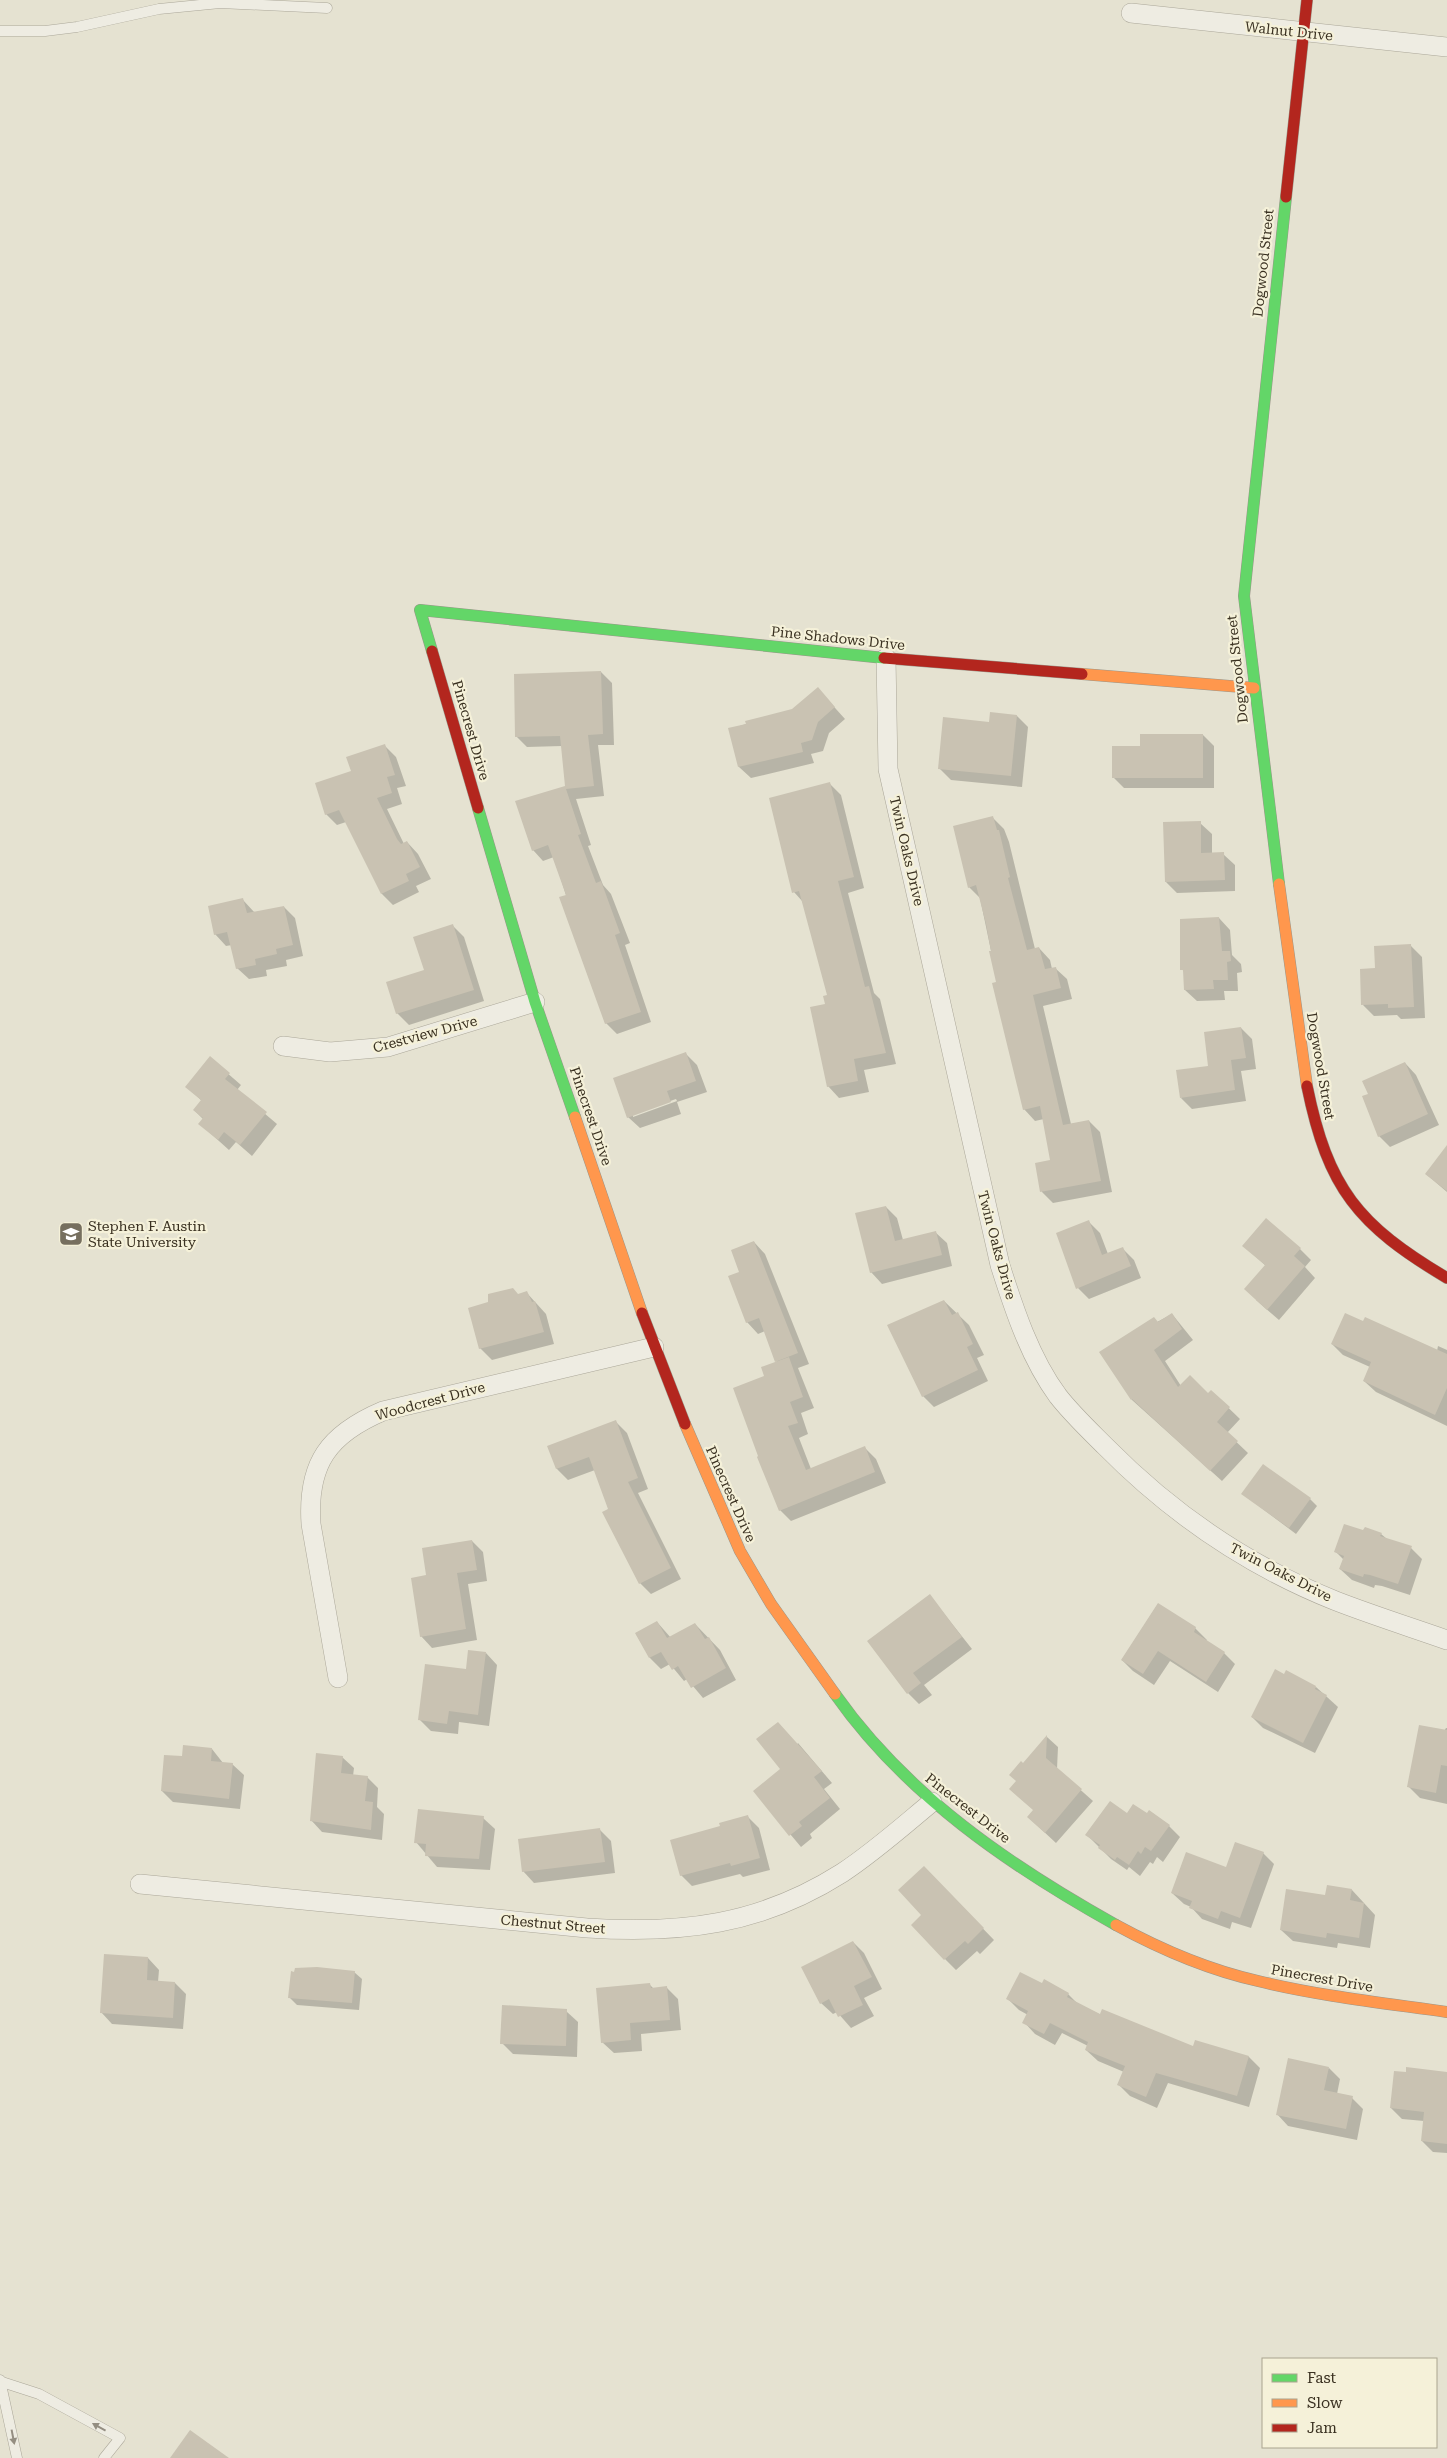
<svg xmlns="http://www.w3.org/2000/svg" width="1447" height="2458" font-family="'Roboto Serif',serif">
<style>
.shadow{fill:#0003;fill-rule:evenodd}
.building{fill:#c9c2b2}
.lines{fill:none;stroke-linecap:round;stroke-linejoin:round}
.lane-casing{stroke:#aba799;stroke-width:11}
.street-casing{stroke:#aba799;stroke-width:20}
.fast-casing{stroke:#9a968a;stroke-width:12}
.slow-casing{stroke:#9a968a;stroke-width:12}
.jam-casing{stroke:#9a968a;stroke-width:12}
.lane{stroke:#eeece2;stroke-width:10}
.street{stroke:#eeece2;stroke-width:19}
.fast{stroke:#63d668;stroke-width:11}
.slow{stroke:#ff974d;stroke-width:11}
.jam{stroke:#b3261e;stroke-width:11}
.oneway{fill:#948e82}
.labels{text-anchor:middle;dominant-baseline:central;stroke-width:4.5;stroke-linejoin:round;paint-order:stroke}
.street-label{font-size:14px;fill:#3a3121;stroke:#f5f1d9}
.poi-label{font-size:14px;fill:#3a3121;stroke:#f5f1d9;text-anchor:start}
</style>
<rect width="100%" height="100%" fill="#e5e2d1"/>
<g class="shadow">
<polygon points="601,672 612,683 614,745 598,745 604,796 576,799 591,845 588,846 603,885 611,894 630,943 625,945 651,1022 617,1034 606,1023 554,857 543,861 533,850 566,787 562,746 527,747 516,736"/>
<polygon points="818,689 845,719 829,733 823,751 811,754 814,763 751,778 739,767 730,729 792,710"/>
<polygon points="1017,716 1028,727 1022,787 951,780 939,768 990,724"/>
<polygon points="1203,735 1214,746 1214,788 1124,788 1113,777 1141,747"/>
<polygon points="385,746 396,757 406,786 397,788 402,804 387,809 404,844 407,842 418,854 431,879 416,886 419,892 393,905 382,894 346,822 337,825 326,814 353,772"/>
<polygon points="830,784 841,795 864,888 848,893 874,993 880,999 896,1064 864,1070 869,1092 839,1098 828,1086 826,1005 828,996 803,902 794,892"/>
<polygon points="993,818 1004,829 1009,842 1035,949 1039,948 1050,960 1052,969 1055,968 1067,979 1072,999 1043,1006 1071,1124 1089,1121 1100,1132 1112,1192 1053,1203 1042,1192 1036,1164 1052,1161 1044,1119 1035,1121 1024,1109 980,898 969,887"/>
<polygon points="1200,823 1212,834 1212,854 1223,854 1235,865 1235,891 1177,893 1166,882"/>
<polygon points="243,900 255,913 284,907 295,918 303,956 286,960 287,966 266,970 267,976 249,979 237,968 232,945 226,946 215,934"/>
<polygon points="1219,918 1230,930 1232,955 1241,964 1242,972 1237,973 1238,991 1224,991 1225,1000 1197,1001 1185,990 1184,972 1182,969"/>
<polygon points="453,926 464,937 484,1001 409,1025 397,1013"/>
<polygon points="1411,946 1422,957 1425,1018 1401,1019 1397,1015 1374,1016 1363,1005 1376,969"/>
<polygon points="1241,1028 1252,1039 1256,1069 1241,1071 1246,1101 1192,1109 1181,1098"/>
<path d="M686 1054 697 1065 707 1092 677 1102 681 1114 640 1128 628 1117ZM676 1099 677 1101 633 1117V1114Z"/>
<polygon points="210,1058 241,1085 237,1090 277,1124 252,1156 236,1142 229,1150 200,1124 203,1119 194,1110 202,1101 187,1087"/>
<polygon points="1405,1063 1416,1075 1439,1125 1390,1147 1379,1136 1370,1094"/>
<polygon points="1447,1147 1447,1192 1426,1174"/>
<polygon points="886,1207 897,1218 903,1240 935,1232 947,1243 952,1266 882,1284 871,1272"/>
<polygon points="1089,1222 1100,1233 1108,1254 1123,1249 1134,1260 1141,1278 1089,1299 1078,1288"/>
<polygon points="754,1242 765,1254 809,1364 798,1368 814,1408 801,1413 808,1434 799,1438 811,1469 865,1448 876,1459 886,1483 791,1521 780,1510 766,1377 777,1363 765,1331 758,1334 747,1322 741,1273"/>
<polygon points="1244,1246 1300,1249 1311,1260 1305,1267 1315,1278 1279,1320 1256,1300 1266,1266"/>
<polygon points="526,1292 546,1314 554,1344 492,1360 480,1348 518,1295"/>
<polygon points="944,1301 969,1325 984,1355 977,1358 988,1381 934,1407 923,1396"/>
<polygon points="1172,1314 1193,1340 1165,1361 1181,1386 1208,1394 1211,1391 1240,1419 1227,1433 1248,1453 1222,1481 1132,1400 1101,1352"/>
<polygon points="1332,1344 1437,1351 1438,1346 1447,1350 1447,1426 1376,1392 1364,1381 1370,1367 1343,1355"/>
<polygon points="616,1422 627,1433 648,1489 638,1493 681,1579 651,1594 640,1583 595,1470 568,1480 557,1469 549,1447"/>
<polygon points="1243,1494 1310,1499 1317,1506 1296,1534"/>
<polygon points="1381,1534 1387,1539 1411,1548 1422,1559 1410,1595 1382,1586 1375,1585 1374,1588 1352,1580 1340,1569 1344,1560 1336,1552"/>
<polygon points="472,1541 483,1552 487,1581 468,1584 477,1640 432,1648 421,1636 428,1576"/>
<polygon points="930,1596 972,1649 924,1685 932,1695 919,1704 908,1693"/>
<polygon points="1158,1604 1195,1628 1207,1640 1206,1641 1224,1653 1235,1664 1218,1692 1170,1661 1154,1685 1133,1671 1122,1660"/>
<polygon points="657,1622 671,1638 695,1624 720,1650 736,1680 703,1698 687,1679 684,1681 670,1664 661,1669 650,1658 636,1634"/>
<polygon points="486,1653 497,1665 489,1726 459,1722 458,1734 431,1731 420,1720"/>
<polygon points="1316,1687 1338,1707 1315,1753 1263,1728 1252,1717"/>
<polygon points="1446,1728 1447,1728 1447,1804 1420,1798 1409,1787"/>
<polygon points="1047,1737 1058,1747 1057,1769 1093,1801 1056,1843 1028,1817 1034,1810 1010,1789 1017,1781 1023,1765"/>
<polygon points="798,1743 832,1783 824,1789 840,1809 810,1834 812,1838 801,1847 754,1791 782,1769"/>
<polygon points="212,1749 223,1763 232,1764 244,1775 240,1809 173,1802 162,1791 183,1758"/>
<polygon points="342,1757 354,1768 353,1776 367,1777 378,1788 377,1807 384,1814 382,1840 322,1832 311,1820"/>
<polygon points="1127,1814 1169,1826 1180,1837 1163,1862 1157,1857 1153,1864 1150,1862 1140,1876 1129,1867 1127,1870 1111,1859 1087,1835"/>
<polygon points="748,1817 759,1828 770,1870 743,1877 740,1874 692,1886 681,1875 722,1827"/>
<polygon points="483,1818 495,1829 490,1870 437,1867 416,1842"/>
<polygon points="600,1830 611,1841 615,1873 534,1883 523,1871"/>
<polygon points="1263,1853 1274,1864 1251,1928 1232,1922 1230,1929 1202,1919 1191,1907 1184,1904 1172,1893"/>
<polygon points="935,1879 994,1940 980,1954 977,1951 956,1970 945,1959 923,1915"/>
<polygon points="1352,1890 1375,1915 1370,1948 1338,1943 1337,1948 1293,1941 1281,1930 1326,1897"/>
<polygon points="853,1942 864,1953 882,1989 864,1998 874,2016 851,2028 837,2012 833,2014 821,2003"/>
<polygon points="148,1958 159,1970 158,1982 175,1983 186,1994 183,2029 112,2024 101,2012"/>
<polygon points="354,1972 362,1979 359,2010 297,2005 290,1998"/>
<polygon points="650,1985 654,1989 667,1988 678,1999 681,2030 641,2034 642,2051 614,2053 602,2042"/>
<polygon points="1042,1985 1068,1994 1078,2004 1101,2015 1194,2048 1249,2057 1260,2068 1249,2107 1168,2083 1157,2108 1130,2096 1119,2085 1124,2072 1098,2061 1086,2050 1088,2046 1062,2033 1055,2045 1035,2034 1024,2022 1028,2015 1019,2010 1008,1999"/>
<polygon points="566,2011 578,2022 577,2057 513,2054 502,2043"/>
<polygon points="1329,2068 1340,2079 1337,2094 1352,2098 1363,2109 1357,2140 1288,2126 1277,2114"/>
<polygon points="1447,2073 1447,2153 1433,2152 1422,2141 1424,2121 1402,2119 1391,2108"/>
</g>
<g class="building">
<polygon points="601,671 603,734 588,735 594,786 566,789 581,834 578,835 596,883 601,881 620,933 615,935 641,1012 605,1024 559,897 566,895 548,845 532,851 515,801 565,786 560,736 515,737 514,674"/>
<polygon points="818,687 835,707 818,722 812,740 801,743 803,752 738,767 728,728 746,724 745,721 792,709"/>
<polygon points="990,712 1017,715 1011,776 938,769 943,717 989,722"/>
<polygon points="1140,734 1203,734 1203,778 1112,778 1112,746 1140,746"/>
<polygon points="385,744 395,775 387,777 392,793 377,798 397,839 401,844 407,841 420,867 406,874 409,881 381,894 339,810 325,815 315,783 351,771 346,757"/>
<polygon points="830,782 854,877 838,881 865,987 869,986 886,1053 854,1059 858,1081 827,1087 810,1007 825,1004 823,996 827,995 799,891 792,893 769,798"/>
<polygon points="993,816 997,830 999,830 1010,877 1008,878 1027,950 1039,947 1045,969 1056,967 1061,988 1033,995 1063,1125 1089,1120 1101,1181 1040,1192 1035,1163 1050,1160 1040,1106 1023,1110 992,983 996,982 989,951 991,951 986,924 976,885 968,888 953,826"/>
<polygon points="1201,821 1201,853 1224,852 1225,880 1165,882 1163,822"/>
<polygon points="243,898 247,913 284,906 293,945 276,949 277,954 255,959 256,965 236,969 227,932 214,935 208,906"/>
<polygon points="1219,917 1222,951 1230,951 1231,961 1227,962 1228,980 1213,980 1214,989 1184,990 1183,970 1180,970 1180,919"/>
<polygon points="453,924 474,990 396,1014 386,982 424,970 413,937"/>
<polygon points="1411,944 1414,1007 1388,1008 1388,1004 1361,1005 1360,969 1375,968 1374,946"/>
<polygon points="1241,1027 1246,1058 1231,1060 1235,1090 1180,1098 1176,1070 1208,1066 1204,1032"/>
<polygon points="686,1052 696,1081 667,1091 671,1102 627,1118 613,1078"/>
<polygon points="210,1056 230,1073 225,1079 267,1112 240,1145 224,1132 218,1140 198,1124 203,1118 193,1110 201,1100 185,1087"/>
<polygon points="1405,1062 1428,1114 1378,1137 1362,1096 1368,1094 1362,1081"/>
<polygon points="1447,1145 1447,1191 1425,1174"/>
<polygon points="886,1206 895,1241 936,1231 942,1255 870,1273 855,1213"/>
<polygon points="1266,1218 1301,1248 1294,1256 1305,1266 1267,1310 1244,1289 1265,1265 1242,1246"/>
<polygon points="1089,1220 1102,1255 1123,1247 1131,1266 1076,1289 1056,1233"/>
<polygon points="754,1241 798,1353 775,1362 759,1318 746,1323 728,1276 739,1272 731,1250"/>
<polygon points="513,1288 518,1294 527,1291 532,1302 535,1301 544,1332 479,1349 468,1308 488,1302 488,1294"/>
<polygon points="944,1300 952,1315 958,1312 973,1344 967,1347 978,1370 922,1397 887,1325"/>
<polygon points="1172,1313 1182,1329 1154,1350 1178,1387 1190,1375 1208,1393 1211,1390 1230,1407 1217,1422 1238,1441 1210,1471 1132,1399 1131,1400 1099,1352 1154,1317 1158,1322"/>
<polygon points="1345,1313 1363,1321 1365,1317 1447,1354 1447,1388 1435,1415 1363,1381 1371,1362 1331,1344"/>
<polygon points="789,1357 803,1397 790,1402 798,1423 788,1426 806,1470 865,1446 875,1472 779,1511 757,1457 758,1456 733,1388 764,1376 761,1367"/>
<polygon points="616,1420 638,1478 628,1482 671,1568 639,1584 602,1512 608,1509 589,1457 556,1469 547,1446"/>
<polygon points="1263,1464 1311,1498 1289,1528 1241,1494"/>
<polygon points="1344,1524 1363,1530 1365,1527 1382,1533 1380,1536 1412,1546 1398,1584 1370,1575 1364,1574 1363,1577 1339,1569 1344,1556 1334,1552"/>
<polygon points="472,1540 477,1570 457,1573 466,1629 420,1637 411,1578 426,1575 422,1548"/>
<polygon points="930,1594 962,1637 913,1673 921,1683 907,1694 867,1641"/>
<polygon points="1158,1603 1196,1627 1194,1632 1225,1652 1206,1682 1158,1651 1143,1674 1121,1660"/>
<polygon points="657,1621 667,1638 695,1623 705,1639 709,1637 726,1668 691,1688 678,1666 672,1670 661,1652 649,1658 635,1633"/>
<polygon points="468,1650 486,1652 478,1715 449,1711 447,1724 418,1720 425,1664 466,1669"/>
<polygon points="1275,1669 1284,1674 1286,1670 1316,1686 1315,1689 1327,1695 1303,1743 1251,1717"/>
<polygon points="778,1722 822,1771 814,1777 830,1798 799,1822 802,1826 789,1836 753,1791 780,1769 756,1739"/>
<polygon points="1419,1725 1447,1730 1447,1766 1441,1765 1436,1793 1407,1787"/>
<polygon points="1047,1735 1046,1758 1082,1789 1045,1833 1027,1817 1033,1810 1009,1789 1016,1781 1009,1775 1021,1761 1023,1763"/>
<polygon points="183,1745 212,1748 211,1761 233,1763 229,1799 161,1791 164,1755 182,1756"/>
<polygon points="316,1753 343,1756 341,1773 368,1776 365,1801 373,1802 371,1830 310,1821"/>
<polygon points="1110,1801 1127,1813 1133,1804 1147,1813 1149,1810 1170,1825 1151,1851 1145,1847 1141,1854 1138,1851 1129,1865 1117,1857 1115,1860 1098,1848 1100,1845 1085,1835"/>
<polygon points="418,1809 484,1816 479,1859 425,1856 426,1844 414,1843"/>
<polygon points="748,1815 760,1858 731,1866 730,1863 680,1876 670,1840 720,1826 719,1823"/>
<polygon points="600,1828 605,1862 522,1872 518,1839"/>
<polygon points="1235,1842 1264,1852 1240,1918 1221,1911 1218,1919 1189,1908 1192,1901 1171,1893 1186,1852 1226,1867"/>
<polygon points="924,1866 984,1928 968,1944 965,1941 944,1960 911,1925 921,1915 898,1890"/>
<polygon points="1327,1885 1352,1889 1350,1900 1364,1903 1359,1938 1327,1933 1326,1938 1280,1930 1286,1889 1325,1895"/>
<polygon points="853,1941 872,1977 854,1986 863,2005 838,2017 829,1999 820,2004 801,1967"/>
<polygon points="104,1954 148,1957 147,1980 175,1982 173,2018 100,2013"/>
<polygon points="317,1967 355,1971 352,2003 288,1998 291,1971 294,1972 295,1968"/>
<polygon points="1020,1972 1042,1983 1044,1979 1069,1993 1067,1997 1100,2014 1102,2009 1193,2046 1195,2040 1249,2056 1237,2096 1156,2073 1146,2097 1117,2085 1125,2066 1085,2050 1088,2042 1050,2023 1044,2034 1022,2023 1028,2011 1006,1999"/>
<polygon points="650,1983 651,1988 667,1986 670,2020 630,2023 631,2040 601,2043 596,1988"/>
<polygon points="502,2005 567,2009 566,2046 500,2044"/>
<polygon points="1288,2058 1329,2067 1324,2090 1353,2096 1346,2129 1276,2115"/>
<polygon points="1406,2067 1447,2072 1447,2144 1421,2141 1424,2112 1390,2108 1394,2071 1406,2072"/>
<polygon points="190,2430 229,2458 170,2458"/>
</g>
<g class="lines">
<defs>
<g id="lane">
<polyline points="0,31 45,31 77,27 159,9 220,3 327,8"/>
<polyline points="0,2380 17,2458"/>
<polyline points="2,2382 39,2394 120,2438 104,2458"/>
</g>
<g id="street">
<polyline points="1131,13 1447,47"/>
<path d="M886 658 888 769 1000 1265C1014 1309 1030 1358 1058 1396 1072 1414 1089 1430 1105 1446 1171 1513 1248 1566 1336 1601 1372 1615 1410 1627 1447 1640"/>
<polyline points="283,1046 330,1052 388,1047 535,1002"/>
<path d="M338 1678 311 1524C307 1463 329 1434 383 1411L654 1347"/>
<path d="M140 1884 587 1928C682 1934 760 1925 842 1873 874 1852 903 1826 932 1802"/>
</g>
<g id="fast">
<polyline points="432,651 420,610 884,658"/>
<polyline points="478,808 535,1002 575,1117"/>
<polyline points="1279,884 1244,596 1286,197"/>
<path d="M835 1694C906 1795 1010 1866 1116 1925"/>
</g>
<g id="slow">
<polyline points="1082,674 1254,688"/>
<polyline points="1279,884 1307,1086"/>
<polyline points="575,1117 642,1313"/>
<polyline points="685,1424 740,1551 771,1604 835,1694"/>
<path d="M1116 1925C1160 1949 1209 1970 1258 1981 1320 1996 1384 2003 1447 2012"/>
</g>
<g id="jam">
<polyline points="1286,197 1307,0"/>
<polyline points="432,651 478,808"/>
<polyline points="884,658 1082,674"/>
<path d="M1307 1086C1328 1189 1358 1225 1447 1278"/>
<polyline points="642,1313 685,1424"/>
</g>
</defs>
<use href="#lane" class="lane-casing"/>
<use href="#street" class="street-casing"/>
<use href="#fast" class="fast-casing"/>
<use href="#slow" class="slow-casing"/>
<use href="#jam" class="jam-casing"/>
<use href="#lane" class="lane"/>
<use href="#street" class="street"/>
<use href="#fast" class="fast"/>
<use href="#slow" class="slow"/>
<use href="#jam" class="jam"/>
</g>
<defs><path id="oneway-solid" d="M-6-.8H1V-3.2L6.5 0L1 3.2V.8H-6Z" transform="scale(1.25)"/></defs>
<g class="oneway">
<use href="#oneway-solid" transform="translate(99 2427) rotate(-151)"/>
<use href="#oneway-solid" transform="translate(13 2437) rotate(79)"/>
</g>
<defs>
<symbol id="university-square" viewBox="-11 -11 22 22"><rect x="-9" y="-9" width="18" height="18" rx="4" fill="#766f5f" stroke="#f5f1d9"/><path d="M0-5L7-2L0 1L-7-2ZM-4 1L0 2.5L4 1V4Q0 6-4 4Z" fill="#fff"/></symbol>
</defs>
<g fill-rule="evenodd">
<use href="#university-square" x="57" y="1220" width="28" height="28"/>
</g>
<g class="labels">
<g class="street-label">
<text transform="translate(1289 31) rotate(6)">Walnut Drive</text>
<text transform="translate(1263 263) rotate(-84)">Dogwood Street</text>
<text transform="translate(838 638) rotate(6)">Pine Shadows Drive</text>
<text transform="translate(1237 669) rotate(-96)">Dogwood Street</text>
<text transform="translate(471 730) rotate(74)">Pinecrest Drive</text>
<text transform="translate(907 851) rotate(77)">Twin Oaks Drive</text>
<text transform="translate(425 1034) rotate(-15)">Crestview Drive</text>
<text transform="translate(1321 1066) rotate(80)">Dogwood Street</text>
<text transform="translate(591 1116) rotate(71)">Pinecrest Drive</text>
<text transform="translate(997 1245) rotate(75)">Twin Oaks Drive</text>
<text transform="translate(430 1401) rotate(-15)">Woodcrest Drive</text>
<text transform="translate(731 1494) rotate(66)">Pinecrest Drive</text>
<text transform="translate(1281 1572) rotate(27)">Twin Oaks Drive</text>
<text transform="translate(968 1808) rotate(38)">Pinecrest Drive</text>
<text transform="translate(553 1924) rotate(5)">Chestnut Street</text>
<text transform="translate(1322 1978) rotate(10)">Pinecrest Drive</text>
</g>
<g class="poi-label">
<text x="88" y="1226">Stephen F. Austin<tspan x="88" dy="16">State University</tspan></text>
</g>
</g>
<rect x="1262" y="2358" width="175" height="90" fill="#f5f1d9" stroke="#aaa48f"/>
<rect x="1272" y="2374" width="25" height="8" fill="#63d668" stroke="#aaa48f"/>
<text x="1307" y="2383" font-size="15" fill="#3a3121">Fast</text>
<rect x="1272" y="2399" width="25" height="8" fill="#ff974d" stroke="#aaa48f"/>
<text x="1307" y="2408" font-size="15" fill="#3a3121">Slow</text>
<rect x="1272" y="2424" width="25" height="8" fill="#b3261e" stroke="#aaa48f"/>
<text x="1307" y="2433" font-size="15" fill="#3a3121">Jam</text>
</svg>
